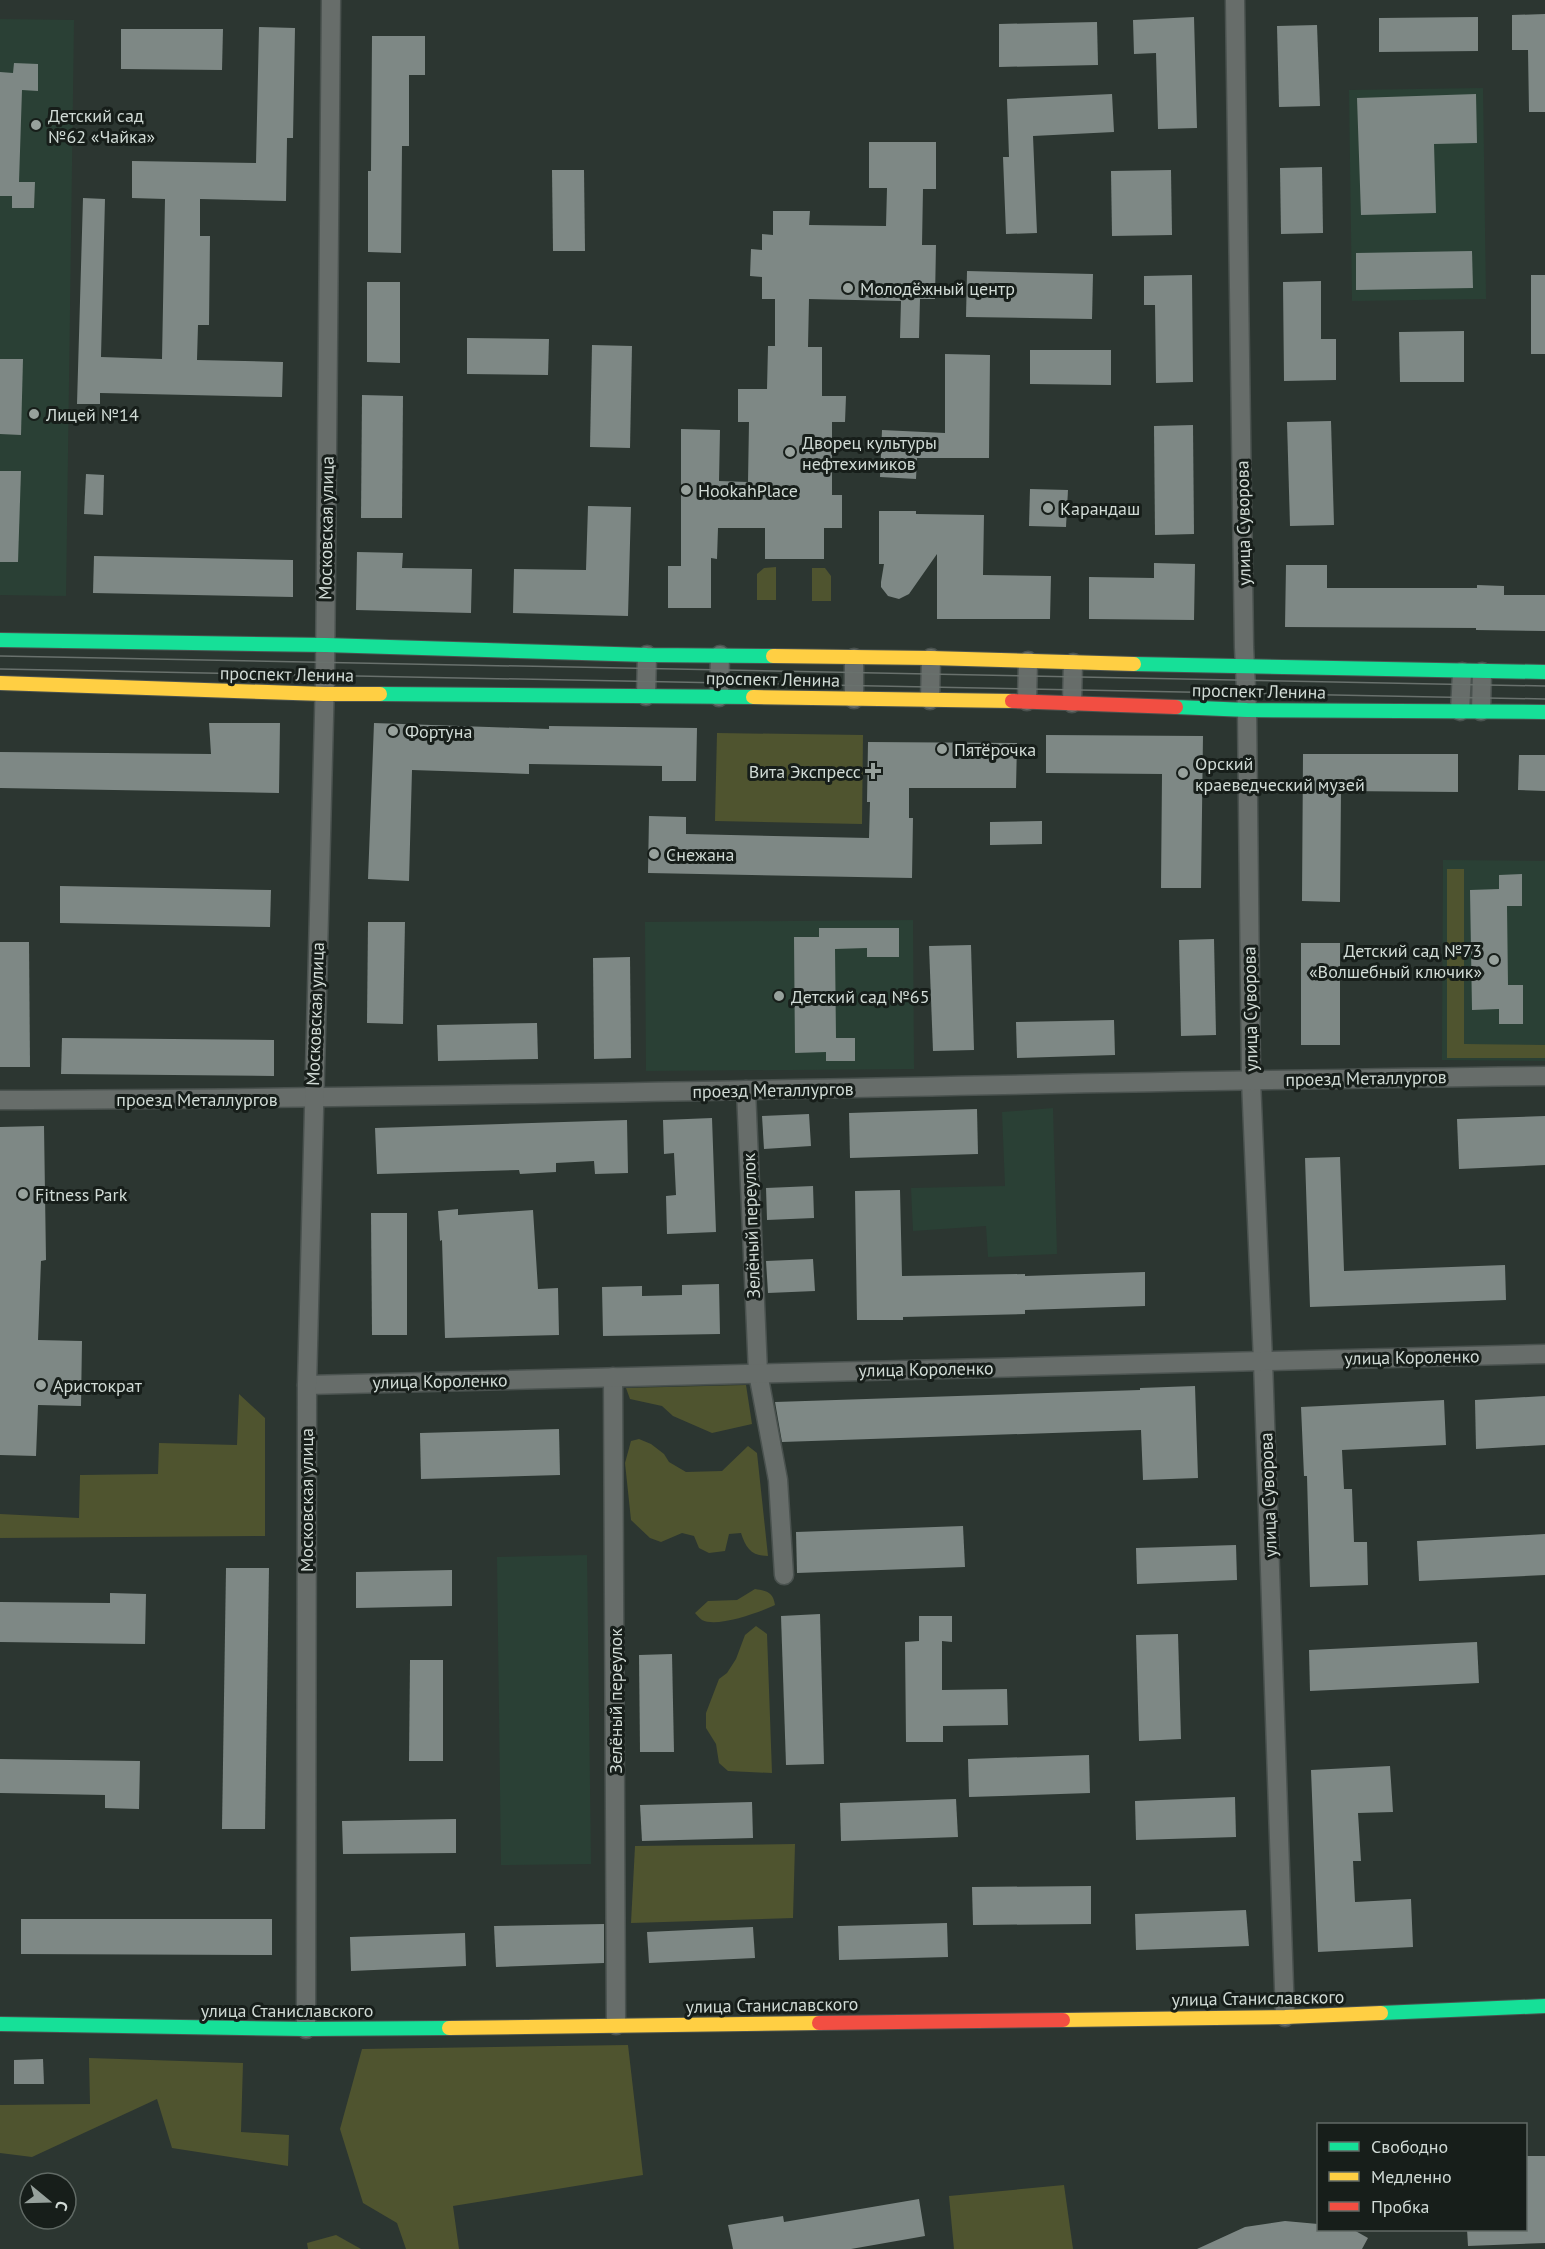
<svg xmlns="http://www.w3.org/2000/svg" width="1545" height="2249" font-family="'PT Sans',sans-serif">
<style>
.built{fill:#2a4035}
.green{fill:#4f542f}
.building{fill:#7e8885}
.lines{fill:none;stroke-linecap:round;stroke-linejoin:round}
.street-casing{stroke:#4a524f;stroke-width:21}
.fast-casing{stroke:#4a524f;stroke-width:16}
.slow-casing{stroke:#4a524f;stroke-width:16}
.jam-casing{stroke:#4a524f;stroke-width:16}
.street{stroke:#676d6a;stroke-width:18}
.fast{stroke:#16e098;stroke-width:14}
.slow{stroke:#ffcf43;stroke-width:14}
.jam{stroke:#f24e42;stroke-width:14}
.tram{stroke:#69716d;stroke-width:1.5}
.poi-dot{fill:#97a19c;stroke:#171e1a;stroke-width:2}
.labels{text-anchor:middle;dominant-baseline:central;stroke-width:6;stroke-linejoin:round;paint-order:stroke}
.poi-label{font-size:18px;fill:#d1dbd6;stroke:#171e1a;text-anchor:start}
.street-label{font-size:18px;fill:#d1dbd6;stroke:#171e1a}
</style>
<rect width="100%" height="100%" fill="#2c3631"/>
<g class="built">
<polygon points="0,19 74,20 66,596 0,595"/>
<polygon points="1483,88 1486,299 1352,301 1349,90"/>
<polygon points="1443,860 1545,861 1545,1061 1442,1060"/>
<polygon points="913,920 914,1069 646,1071 645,922"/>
<polygon points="1053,1108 1057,1254 988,1257 986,1226 913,1231 911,1188 1005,1186 1002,1112"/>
<polygon points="587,1555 591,1864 501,1865 497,1557"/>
</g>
<g class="green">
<polygon points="776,567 776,600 757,600 757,574 764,568"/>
<polygon points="812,568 825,568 831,576 831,601 812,601"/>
<polygon points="717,733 863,735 862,824 715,821"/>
<polygon points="1447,869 1464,869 1464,1044 1545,1045 1545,1058 1447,1058"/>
<polygon points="746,1385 752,1424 712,1433 673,1416 662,1406 630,1399 626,1388"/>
<polygon points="239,1394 265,1418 265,1536 0,1538 0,1514 79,1518 80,1475 158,1474 159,1443 237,1445"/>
<path d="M639 1439 651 1444 664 1454 669 1462 686 1472 722 1471 748 1446 757 1453 768 1556C751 1556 746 1548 741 1533L729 1534 725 1551 709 1553 699 1548 694 1536 682 1533 661 1542 650 1538 631 1520 625 1463 631 1441Z"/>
<path d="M755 1589C767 1591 773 1592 775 1605 760 1612 717 1628 702 1620 699 1618 697 1615 695 1613L708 1601 737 1600Z"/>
<polygon points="756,1626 767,1634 772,1773 728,1771 719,1763 716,1744 706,1728 706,1713 719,1679 727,1673 736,1659 745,1635"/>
<polygon points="795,1844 793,1918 631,1923 635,1846"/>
<polygon points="628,2045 643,2175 453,2206 459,2249 406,2249 397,2223 363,2203 340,2129 362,2049"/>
<polygon points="89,2058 243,2063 241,2132 289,2135 288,2166 172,2148 157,2099 32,2157 0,2153 0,2105 90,2104"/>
<polygon points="1064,2185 1073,2249 954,2249 949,2196"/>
<polygon points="336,2235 361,2249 308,2249 307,2243"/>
</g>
<g class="building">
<polygon points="1545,14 1545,112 1529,112 1528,50 1512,50 1512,15"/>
<polygon points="1194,17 1197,128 1158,129 1156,53 1134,54 1133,20"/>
<polygon points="1478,17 1478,51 1379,52 1379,18"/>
<polygon points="1097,22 1098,65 999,67 999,24"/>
<polygon points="1317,25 1320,106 1279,107 1277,26"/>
<polygon points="259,27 295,28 293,138 287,138 286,201 200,199 200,236 210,236 209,325 198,325 197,360 283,362 282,397 100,393 100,404 77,404 83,198 105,199 101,357 162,359 165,199 132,198 132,161 256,163"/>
<polygon points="121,29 223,29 222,70 121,69"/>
<polygon points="372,36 425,36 425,75 409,75 409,146 402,146 401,253 368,252 368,171 371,171"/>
<polygon points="14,63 38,64 38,91 22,90 19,182 35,182 34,208 12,208 12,196 0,196 0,72 13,73"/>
<polygon points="1112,94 1114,132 1033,136 1037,233 1006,234 1003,157 1009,157 1007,99"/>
<polygon points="1476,94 1477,143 1434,144 1436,213 1361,215 1357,98"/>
<polygon points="869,142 936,142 936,189 923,189 922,245 936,245 935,299 920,299 919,338 900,338 901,301 809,299 808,347 822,347 822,396 846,396 845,422 832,422 832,495 842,495 842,528 824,528 824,559 765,559 765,528 718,528 717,559 711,558 711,608 668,608 668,566 681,566 681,429 720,430 719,481 748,482 749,422 738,422 738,389 767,389 768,346 775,346 775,299 762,299 762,277 750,276 751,249 762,250 762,234 773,235 773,211 810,211 809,225 886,226 887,188 869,188"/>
<polygon points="1322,167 1323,233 1281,234 1280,168"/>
<polygon points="552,170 584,170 585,251 553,251"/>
<polygon points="1171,170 1172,235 1112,236 1111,171"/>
<polygon points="1472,251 1473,288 1356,290 1356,253"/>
<polygon points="967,271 1093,274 1092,319 966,317"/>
<polygon points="1192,275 1193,382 1156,383 1155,305 1144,305 1144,276"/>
<rect x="1531" y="275" width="14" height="79"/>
<polygon points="1321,281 1321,339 1336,339 1336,380 1284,381 1283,282"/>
<polygon points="367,282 400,282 400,363 367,362"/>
<polygon points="1464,331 1464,382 1400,382 1399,332"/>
<polygon points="467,338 549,339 548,375 467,374"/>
<polygon points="592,345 632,346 630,448 590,447"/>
<polygon points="1030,350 1111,350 1111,385 1030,384"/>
<polygon points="945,354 990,355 989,458 917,458 916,479 880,477 882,430 945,433"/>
<polygon points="0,359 23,359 21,435 0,434"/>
<polygon points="362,395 403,396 402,518 361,518"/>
<polygon points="1331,421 1334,525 1290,526 1287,422"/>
<polygon points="1193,425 1194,534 1155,535 1154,426"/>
<polygon points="0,471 21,471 18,562 0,562"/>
<polygon points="86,474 104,475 103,515 84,514"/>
<polygon points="1030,489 1068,490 1066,527 1029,526"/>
<polygon points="588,506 631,507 628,616 513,613 514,569 586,570"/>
<polygon points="879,511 916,511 916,514 984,515 983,575 1051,576 1050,619 937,619 937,554 909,594 899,599 888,596 881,587 881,582 884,564 879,564"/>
<polygon points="357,552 403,553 402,568 472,569 471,613 356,610"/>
<polygon points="94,556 293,560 293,597 93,593"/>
<polygon points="1154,563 1195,564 1194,620 1089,619 1089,577 1154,578"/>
<polygon points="1286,565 1327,565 1327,588 1477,588 1477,585 1504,586 1504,595 1545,595 1545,631 1476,630 1476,628 1285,627"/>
<polygon points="209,723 280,723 279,793 0,788 0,752 211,754"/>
<polygon points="374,723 549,729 549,726 697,728 696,781 662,781 662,766 529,764 529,774 412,770 409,881 368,879"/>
<polygon points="1046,735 1203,736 1201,888 1161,888 1162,774 1046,773"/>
<polygon points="868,742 1017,743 1016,788 909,788 909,818 913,818 912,878 648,873 649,816 686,817 686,834 869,838 870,802 867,802"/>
<polygon points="1303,754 1458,754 1458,792 1341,791 1340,902 1302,901"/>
<polygon points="1519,755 1545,755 1545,791 1518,790"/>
<polygon points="1042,821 1042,844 990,845 990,822"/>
<polygon points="1522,874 1522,906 1507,906 1508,985 1523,985 1523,1024 1499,1024 1499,1009 1472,1010 1470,890 1499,889 1499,875"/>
<polygon points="60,886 271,890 270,927 60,923"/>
<polygon points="368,922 405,922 403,1024 367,1023"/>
<polygon points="819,928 899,928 899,957 867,957 867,948 835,949 836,1038 855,1038 855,1061 826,1061 826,1052 795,1053 794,937 819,937"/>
<polygon points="1214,939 1216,1035 1181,1036 1179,940"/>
<polygon points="0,942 29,942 30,1067 0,1067"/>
<rect x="1301" y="943" width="39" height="102"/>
<polygon points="971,945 974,1050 933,1051 929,946"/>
<polygon points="630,957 631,1058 594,1059 593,958"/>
<polygon points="1114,1020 1115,1055 1017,1058 1016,1022"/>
<polygon points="537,1023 538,1059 438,1061 437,1025"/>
<polygon points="62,1038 274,1040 274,1076 61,1074"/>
<polygon points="977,1109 978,1154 850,1158 849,1113"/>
<polygon points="809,1114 811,1146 764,1149 762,1116"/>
<polygon points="1545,1116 1545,1165 1459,1169 1457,1119"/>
<polygon points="712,1118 716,1232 667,1234 666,1196 676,1195 674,1153 664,1154 663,1120"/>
<polygon points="627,1120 628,1173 595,1174 594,1161 556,1163 556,1172 520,1174 519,1170 377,1174 375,1128"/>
<polygon points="44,1126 46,1260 41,1261 38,1340 82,1341 81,1406 38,1405 36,1456 0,1455 0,1127"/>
<polygon points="1340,1157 1344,1271 1505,1265 1506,1300 1310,1307 1305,1158"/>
<polygon points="813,1186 814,1218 767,1220 766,1188"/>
<polygon points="900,1190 902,1276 1025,1274 1025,1276 1145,1272 1145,1306 1025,1310 1025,1314 903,1317 903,1320 857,1320 855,1191"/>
<polygon points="458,1209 458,1215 533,1210 538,1289 558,1288 559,1335 445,1338 442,1240 440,1241 438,1211"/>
<polygon points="371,1213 407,1213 407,1335 372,1335"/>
<polygon points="813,1259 815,1291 768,1293 766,1261"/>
<polygon points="719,1284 720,1334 603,1336 602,1287 642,1286 642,1296 682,1295 682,1285"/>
<polygon points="1195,1386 1198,1478 1143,1480 1141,1430 782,1442 775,1402 1140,1390 1140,1388"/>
<polygon points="1545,1396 1545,1445 1476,1449 1475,1400"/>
<polygon points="1444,1400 1446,1445 1342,1450 1344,1489 1352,1489 1354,1542 1367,1542 1368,1585 1310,1587 1307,1476 1304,1476 1301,1407"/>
<polygon points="559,1429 560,1475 421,1479 420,1433"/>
<polygon points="963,1526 965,1567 797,1573 796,1532"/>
<polygon points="1545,1534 1545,1575 1419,1581 1417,1541"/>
<polygon points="1236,1545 1237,1580 1137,1584 1136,1548"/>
<polygon points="226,1568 269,1568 265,1829 222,1829"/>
<polygon points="452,1570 452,1606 356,1608 356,1572"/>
<polygon points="110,1593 146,1594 145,1644 0,1642 0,1602 110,1603"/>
<polygon points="820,1614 824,1764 786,1765 781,1616"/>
<polygon points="919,1616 952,1616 952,1642 942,1641 942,1690 1007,1689 1008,1725 943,1726 943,1742 906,1742 905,1642 919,1641"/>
<polygon points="1178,1634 1181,1739 1139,1741 1136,1635"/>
<polygon points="1477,1642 1479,1683 1310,1691 1309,1650"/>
<polygon points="672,1654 674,1752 640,1752 639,1655"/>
<polygon points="410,1660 443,1660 443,1761 409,1761"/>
<polygon points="1089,1755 1090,1793 969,1797 968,1759"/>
<polygon points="0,1759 140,1761 139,1809 105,1808 105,1795 0,1793"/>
<polygon points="1390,1766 1393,1812 1358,1813 1361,1861 1353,1861 1355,1902 1411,1899 1413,1947 1318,1952 1311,1770"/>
<polygon points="1235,1797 1236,1837 1136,1840 1135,1801"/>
<polygon points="956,1799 958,1837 841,1841 840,1803"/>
<polygon points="752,1802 753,1838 642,1841 640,1805"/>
<polygon points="456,1819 456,1853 343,1854 342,1821"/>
<polygon points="1091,1886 1091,1924 973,1925 972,1887"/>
<polygon points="1246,1910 1249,1946 1136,1950 1135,1914"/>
<polygon points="21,1919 272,1919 272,1955 21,1954"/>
<polygon points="947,1923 948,1957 839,1960 838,1926"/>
<polygon points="604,1924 604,1963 496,1967 494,1926"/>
<polygon points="753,1927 755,1958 649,1963 647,1932"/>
<polygon points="465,1933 466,1966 351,1971 350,1937"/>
<polygon points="43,2059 44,2084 14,2084 14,2060"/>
<polygon points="1526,2156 1545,2156 1545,2243 1468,2246 1467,2229 1526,2229"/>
<polygon points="919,2199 925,2236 851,2249 733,2249 728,2225 783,2216 784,2222"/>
<polygon points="1285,2221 1318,2224 1318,2229 1352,2229 1368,2238 1362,2249 1197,2249 1245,2227"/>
</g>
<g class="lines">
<defs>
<g id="street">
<polyline points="1235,0 1244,647 1247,710 1251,1080 1263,1361 1285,2017"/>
<polyline points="646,696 647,655"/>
<polyline points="719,697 720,655"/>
<polyline points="854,699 854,658"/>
<polyline points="930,700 931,658"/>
<polyline points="1027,701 1028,661"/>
<polyline points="1072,703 1073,663"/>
<polyline points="1460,711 1462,672"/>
<polyline points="1481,711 1482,672"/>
<polyline points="746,1090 758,1373 778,1480 784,1575"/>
<path d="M0 1100C515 1098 1030 1082 1545 1076"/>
<polyline points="613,1377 616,2025"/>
<polyline points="307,1385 1545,1354"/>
<polyline points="306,2029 307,1385 325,677 331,0"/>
</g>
<g id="fast">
<polyline points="0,640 325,645 647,655 773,656"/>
<polyline points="1134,664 1545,672"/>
<polyline points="380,694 753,697"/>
<polyline points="1176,707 1247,710 1545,712"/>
<polyline points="1381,2013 1545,2006"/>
<polyline points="0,2024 306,2029 449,2028"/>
</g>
<g id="slow">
<polyline points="773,656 931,658 1134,664"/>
<polyline points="0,683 324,694 380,694"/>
<polyline points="753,697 1012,701"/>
<polyline points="1063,2020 1285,2017 1381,2013"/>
<polyline points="449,2028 819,2023"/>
</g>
<g id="jam">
<polyline points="1012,701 1176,707"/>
<polyline points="819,2023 1063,2020"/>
</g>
</defs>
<use href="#street" class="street-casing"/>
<use href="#fast" class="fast-casing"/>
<use href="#slow" class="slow-casing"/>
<use href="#jam" class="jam-casing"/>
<use href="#street" class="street"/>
<use href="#fast" class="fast"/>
<use href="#slow" class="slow"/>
<use href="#jam" class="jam"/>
<g class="tram">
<polyline points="0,656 1545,686"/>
<polyline points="0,669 1545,699"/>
</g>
</g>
<g class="poi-dot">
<circle cx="36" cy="125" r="6"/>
<circle cx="848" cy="288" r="6"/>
<circle cx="34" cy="414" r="6"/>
<circle cx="790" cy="452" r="6"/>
<circle cx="686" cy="490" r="6"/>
<circle cx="1048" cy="508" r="6"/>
<circle cx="393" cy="731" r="6"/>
<circle cx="942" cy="749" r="6"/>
<path d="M870 762h6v6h6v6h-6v6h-6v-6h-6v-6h6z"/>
<circle cx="1183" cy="773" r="6"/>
<circle cx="654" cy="854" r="6"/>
<circle cx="1494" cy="960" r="6"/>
<circle cx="779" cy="996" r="6"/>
<circle cx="23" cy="1194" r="6"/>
<circle cx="41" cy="1385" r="6"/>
</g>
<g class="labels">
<g class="poi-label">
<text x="48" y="115">Детский сад<tspan x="48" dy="21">№62 «Чайка»</tspan></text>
<text x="860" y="288">Молодёжный центр</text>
<text x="46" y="414">Лицей №14</text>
<text x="802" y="442">Дворец культуры<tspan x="802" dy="21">нефтехимиков</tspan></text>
<text x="698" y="490">HookahPlace</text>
<text x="1060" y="508">Карандаш</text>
<text x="405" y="731">Фортуна</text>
<text x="954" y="749">Пятёрочка</text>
<text x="1195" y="763">Орский<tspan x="1195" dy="21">краеведческий музей</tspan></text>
<text x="861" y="771" text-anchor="end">Вита Экспресс</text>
<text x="666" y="854">Снежана</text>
<text x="1482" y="950" text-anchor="end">Детский сад №73<tspan x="1482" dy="21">«Волшебный ключик»</tspan></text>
<text x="791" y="996">Детский сад №65</text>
<text x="35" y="1194">Fitness Park</text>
<text x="53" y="1385">Аристократ</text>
</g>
<g class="street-label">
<text transform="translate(1243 523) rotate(-91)">улица Суворова</text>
<text transform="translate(326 528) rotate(-89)">Московская улица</text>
<text transform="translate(287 674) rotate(1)">проспект Ленина</text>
<text transform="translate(773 679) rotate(1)">проспект Ленина</text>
<text transform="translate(1259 691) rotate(1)">проспект Ленина</text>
<text transform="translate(1250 1009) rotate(-91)">улица Суворова</text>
<text transform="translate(315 1014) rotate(-88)">Московская улица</text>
<text transform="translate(1366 1078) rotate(-1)">проезд Металлургов</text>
<text transform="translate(773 1090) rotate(-1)">проезд Металлургов</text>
<text x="197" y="1099">проезд Металлургов</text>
<text transform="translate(751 1226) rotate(-92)">Зелёный переулок</text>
<text transform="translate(1412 1357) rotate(-1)">улица Короленко</text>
<text transform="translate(926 1369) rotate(-1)">улица Короленко</text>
<text transform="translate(440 1381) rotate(-1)">улица Короленко</text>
<text transform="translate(1268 1495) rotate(-92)">улица Суворова</text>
<text transform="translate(306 1500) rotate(-90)">Московская улица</text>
<text transform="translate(615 1701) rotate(-90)">Зелёный переулок</text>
<text transform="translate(1258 1998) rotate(-1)">улица Станиславского</text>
<text transform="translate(772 2005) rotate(-1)">улица Станиславского</text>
<text x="287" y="2010">улица Станиславского</text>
</g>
</g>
<rect x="1317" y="2123" width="210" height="108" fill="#171e1a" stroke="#616a65" stroke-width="1.5"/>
<rect x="1329" y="2142" width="30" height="9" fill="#16e098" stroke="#616a65" stroke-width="1.5"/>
<text x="1371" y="2153" font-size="18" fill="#d1dbd6">Свободно</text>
<rect x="1329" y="2172" width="30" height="9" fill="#ffcf43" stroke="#616a65" stroke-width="1.5"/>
<text x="1371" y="2183" font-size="18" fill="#d1dbd6">Медленно</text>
<rect x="1329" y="2202" width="30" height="9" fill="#f24e42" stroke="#616a65" stroke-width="1.5"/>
<text x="1371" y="2213" font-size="18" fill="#d1dbd6">Пробка</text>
<g transform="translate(48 2201) rotate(109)"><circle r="28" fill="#171e1a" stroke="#616a65" stroke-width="1.5"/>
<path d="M0-4.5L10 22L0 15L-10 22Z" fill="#97a19c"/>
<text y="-9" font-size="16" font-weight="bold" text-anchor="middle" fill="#d1dbd6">С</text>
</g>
</svg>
